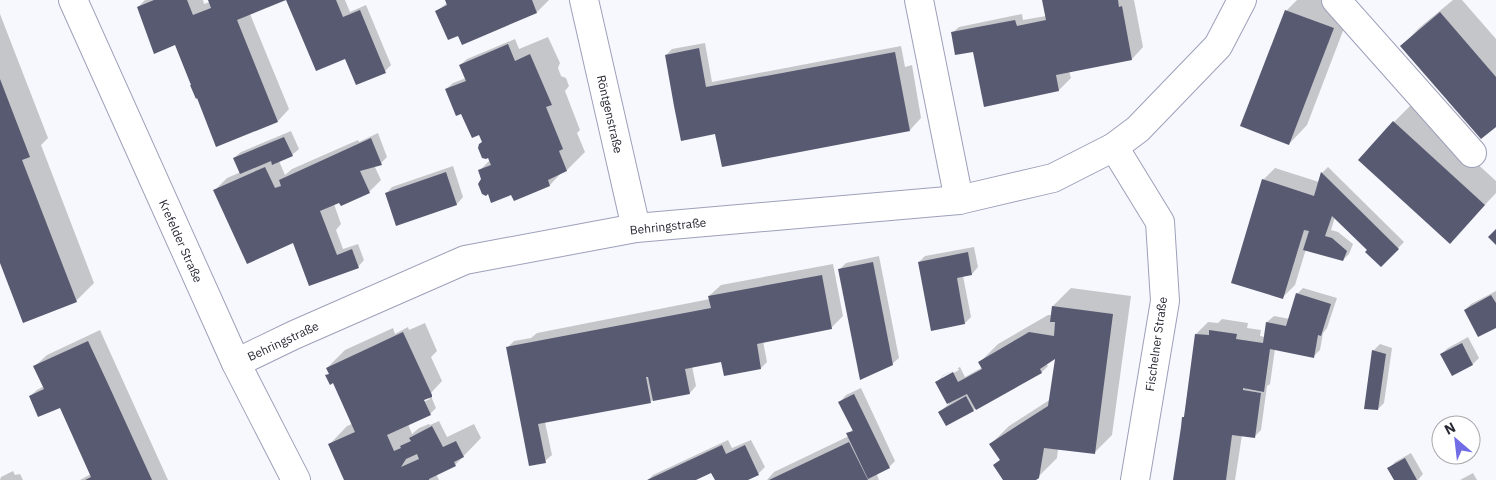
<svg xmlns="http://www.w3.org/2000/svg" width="1496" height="480" font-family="'IBM Plex Sans',sans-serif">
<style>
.shadow{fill:#0003;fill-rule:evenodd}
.building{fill:#585a71;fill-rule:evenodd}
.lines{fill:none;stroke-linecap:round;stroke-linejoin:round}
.minor-casing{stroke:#9da0b9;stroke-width:30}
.minor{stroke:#fff;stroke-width:28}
.labels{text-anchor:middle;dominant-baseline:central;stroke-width:5;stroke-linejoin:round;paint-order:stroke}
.street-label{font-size:12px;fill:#272832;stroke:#fff}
</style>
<rect width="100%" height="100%" fill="#f7f8fd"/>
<g class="shadow">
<polygon points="145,0 203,0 204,4 210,2 209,0 283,0 250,14 289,109 278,121 192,84 176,43 138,7"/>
<polygon points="288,0 345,0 350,12 366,5 391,65 385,71"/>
<polygon points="446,0 549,0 537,12 458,34 437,11 447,3"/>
<polygon points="1043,0 1134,0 1143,47 1132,59 1069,71 1071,78 1059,90 985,105 974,50 952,33 959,27 1022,14 1023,20 1046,16"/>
<polygon points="1297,0 1325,0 1351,10 1307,125 1289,144 1242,125 1287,10"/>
<polygon points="1453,0 1462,0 1496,39 1496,125 1402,46 1419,28"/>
<polygon points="0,14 48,138 41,145 94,283 76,301 0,260"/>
<polygon points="548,37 560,63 558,68 561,76 566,78 569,86 565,91 580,130 577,133 585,152 567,170 562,172 550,185 514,199 511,193 483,179 479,171 490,160 480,133 463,114 446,89 453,83 466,78 460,65 467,59 515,39 519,49"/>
<polygon points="705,43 712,82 901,46 905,67 912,65 921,118 910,130 717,131 666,55 672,49"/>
<polygon points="1412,104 1496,181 1496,193 1450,242 1394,122"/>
<polygon points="291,131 299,149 292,155 279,161 285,175 292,169 358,140 359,142 378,133 387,157 381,163 374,165 381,180 369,192 334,204 341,224 336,230 343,249 358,244 364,260 358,267 294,242 215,190 227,178 241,172 234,158 241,152"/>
<polygon points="453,166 463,197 457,204 397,224 386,194 392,187"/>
<polygon points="1328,167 1404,242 1381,266 1369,250 1335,217 1331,230 1338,232 1353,244 1349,254 1343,260 1306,249 1295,285 1283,297 1263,180 1275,168 1319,182 1322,173"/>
<polygon points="974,247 978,267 972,274 963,276 971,317 965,323 919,262 925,256"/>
<polygon points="879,256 899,358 892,364 840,269 846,263"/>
<polygon points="833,264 843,316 831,328 763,341 767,362 761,368 722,361 692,366 696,386 690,393 545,422 552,455 545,461 507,348 514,341 531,338 537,333 710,299 709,296 721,285"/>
<path d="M1071 288 1131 296 1112 435 1094 453 1058 449 1057 458 1038 477 1033 480H1005L995 465 1001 459 991 444 1009 426 1051 399 1056 357 1046 363 1048 366 1042 372 946 425 939 412 949 404 937 382 943 376 960 367 965 377 983 367 980 362 998 344 1048 315H1052L1053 306ZM958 368 959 370 942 379V376Z"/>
<polygon points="1303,288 1337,298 1327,328 1323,333 1320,350 1314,356 1275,349 1270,384 1267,386 1261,430 1255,436 1242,435 1235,480 1175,480 1196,334 1208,322 1218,323 1222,319 1248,323 1247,328 1261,330 1260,336 1265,337 1267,322 1274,316 1290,319 1297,294"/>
<polygon points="1496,291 1496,326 1465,310 1471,304"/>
<path d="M425 323 437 351 431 357 442 381 430 394 436 408 430 414 408 424 412 434 419 428 429 424 430 425 439 421 447 437 474 424 481 438 455 465 436 474 439 480H345L329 445 347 426 352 424 333 382 327 376 330 373 327 368 345 350 393 328 395 334 408 327 409 330ZM429 397 430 399 401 412Z"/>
<polygon points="100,330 168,480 80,480 91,474 61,406 30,396 37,390 44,386 35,366 47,355"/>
<polygon points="1468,337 1479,358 1473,364 1452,375 1441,354 1448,348"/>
<polygon points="1380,344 1392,348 1384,403 1378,409 1373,351"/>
<polygon points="861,388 895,461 889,467 880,471 877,475 879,480 767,480 774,472 849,436 848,434 853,429 840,402 846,395"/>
<polygon points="728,440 732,448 751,440 765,467 758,474 745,480 716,480 712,471 693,480 648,480 653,475"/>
<polygon points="1411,453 1423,474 1418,480 1395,480 1389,469 1395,462"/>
<polygon points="13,471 15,475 20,474 23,480 0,480 1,477"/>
<polygon points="1473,473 1477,480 1460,480"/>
</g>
<g class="building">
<polygon points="154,0 187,0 193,15 211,8 208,0 286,0 237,20 278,122 216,147 197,98 196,99 190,85 191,85 175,45 154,54 137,7"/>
<polygon points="286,0 336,0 343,17 360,10 386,73 356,85 345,59 316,71"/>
<polygon points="445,0 532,0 537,13 462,45 458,36 448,40 435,11 447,5"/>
<polygon points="1042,0 1118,0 1119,7 1122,6 1132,60 1056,75 1059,91 984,107 973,52 955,55 951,32 1015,20 1017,26 1046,20"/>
<polygon points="1285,10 1334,28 1289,145 1240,126"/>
<polygon points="1440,12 1496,77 1496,127 1481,139 1400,46"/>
<polygon points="508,44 515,61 530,54 552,105 546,107 563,149 559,151 567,171 548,180 550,186 514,201 511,195 491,203 488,194 486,196 482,194 478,184 481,179 478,170 491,165 488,158 486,159 482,158 478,148 479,144 482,142 479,135 472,138 461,114 456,116 445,89 466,81 459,65"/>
<polygon points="699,48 706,87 895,52 910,131 722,167 715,134 681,141 674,106 665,55"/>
<polygon points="0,79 30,157 22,160 77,302 23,323 0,263"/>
<polygon points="1393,121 1485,205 1450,244 1358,160"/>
<polygon points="284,137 293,156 272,165 271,161 240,174 233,158"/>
<polygon points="371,138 382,165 360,171 370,193 341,206 339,203 320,211 337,255 352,249 359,268 309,286 293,243 247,264 213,190 265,167 275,188 281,186 279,180"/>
<polygon points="446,172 457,205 396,226 385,193"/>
<polygon points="1321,172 1399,249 1381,267 1365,252 1367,250 1332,216 1325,236 1332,238 1347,251 1343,261 1303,250 1309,231 1304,230 1283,299 1231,283 1262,179 1314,196"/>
<polygon points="1496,229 1496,245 1488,237"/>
<polygon points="968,252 972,275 957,278 965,324 931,331 918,262"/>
<polygon points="873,262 893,365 860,380 838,269"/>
<polygon points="822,275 832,329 757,344 761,369 724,376 721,362 685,369 690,394 653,401 648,377 646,377 651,403 538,424 546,463 529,466 506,347 711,308 708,296"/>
<polygon points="1296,293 1331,304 1321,336 1318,335 1314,358 1270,349 1264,392 1243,388 1243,390 1261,393 1255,438 1232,435 1226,480 1173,480 1181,427 1182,417 1184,417 1195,334 1209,335 1209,330 1237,334 1236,339 1263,343 1266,322 1286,326"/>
<polygon points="1491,295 1496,303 1496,328 1478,337 1464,310"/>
<polygon points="1052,306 1113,314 1095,454 1044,448 1039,478 1036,480 1003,480 993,465 1000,460 989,444 1048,406 1055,359 1040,369 1042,373 976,410 967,394 947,404 935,382 953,372 958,382 982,369 978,362 1029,332 1054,336 1055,322 1050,322"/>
<path d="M403 332 432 395V397L424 400 431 415 387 435 394 451 401 448 400 446 411 441 409 438 432 426 443 447 456 441 464 457 454 462 456 466 429 479V480H344L328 444 355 432 333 383 330 385 325 375 329 374 326 368ZM417 454 419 459 401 467 406 459Z"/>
<polygon points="88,341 109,386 152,480 85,480 91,477 60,408 38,417 29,396 44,389 33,366"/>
<polygon points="1462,343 1473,365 1452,376 1440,354"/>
<polygon points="1372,350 1386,354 1378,410 1364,409"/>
<polygon points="854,394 890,468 868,479 846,433 853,431 838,402"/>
<polygon points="966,396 974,411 946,426 938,412"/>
<polygon points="849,442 868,480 769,480"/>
<polygon points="722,445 726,454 745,445 759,475 748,480 715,480 711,473 696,480 647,480"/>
<polygon points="1405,458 1417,480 1394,480 1387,468"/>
</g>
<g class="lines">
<defs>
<g id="minor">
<polyline points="73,0 236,363 296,480"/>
<polyline points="584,0 636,228"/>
<polyline points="919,0 959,200"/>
<polyline points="1336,0 1472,153"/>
<polyline points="1114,147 1160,222 1165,301 1135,480"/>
<polyline points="236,363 294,335 465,260 636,228 959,200 1053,178 1114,147 1138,129 1218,46 1242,0"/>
</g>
</defs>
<use href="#minor" class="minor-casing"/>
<use href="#minor" class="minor"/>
</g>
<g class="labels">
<g class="street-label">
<text transform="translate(610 114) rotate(77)">Röntgenstraße</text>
<text transform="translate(668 226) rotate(-6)">Behringstraße</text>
<text transform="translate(181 241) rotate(66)">Krefelder Straße</text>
<text transform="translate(283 341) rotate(-25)">Behringstraße</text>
<text transform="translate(1156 344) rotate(-82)">Fischelner Straße</text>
</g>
</g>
<g transform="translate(1456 440) rotate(332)"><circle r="24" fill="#ffffff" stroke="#a9a9ad"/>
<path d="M0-4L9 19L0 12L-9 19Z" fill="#6f6ce6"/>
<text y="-8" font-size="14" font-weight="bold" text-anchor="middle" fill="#272832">N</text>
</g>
</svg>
